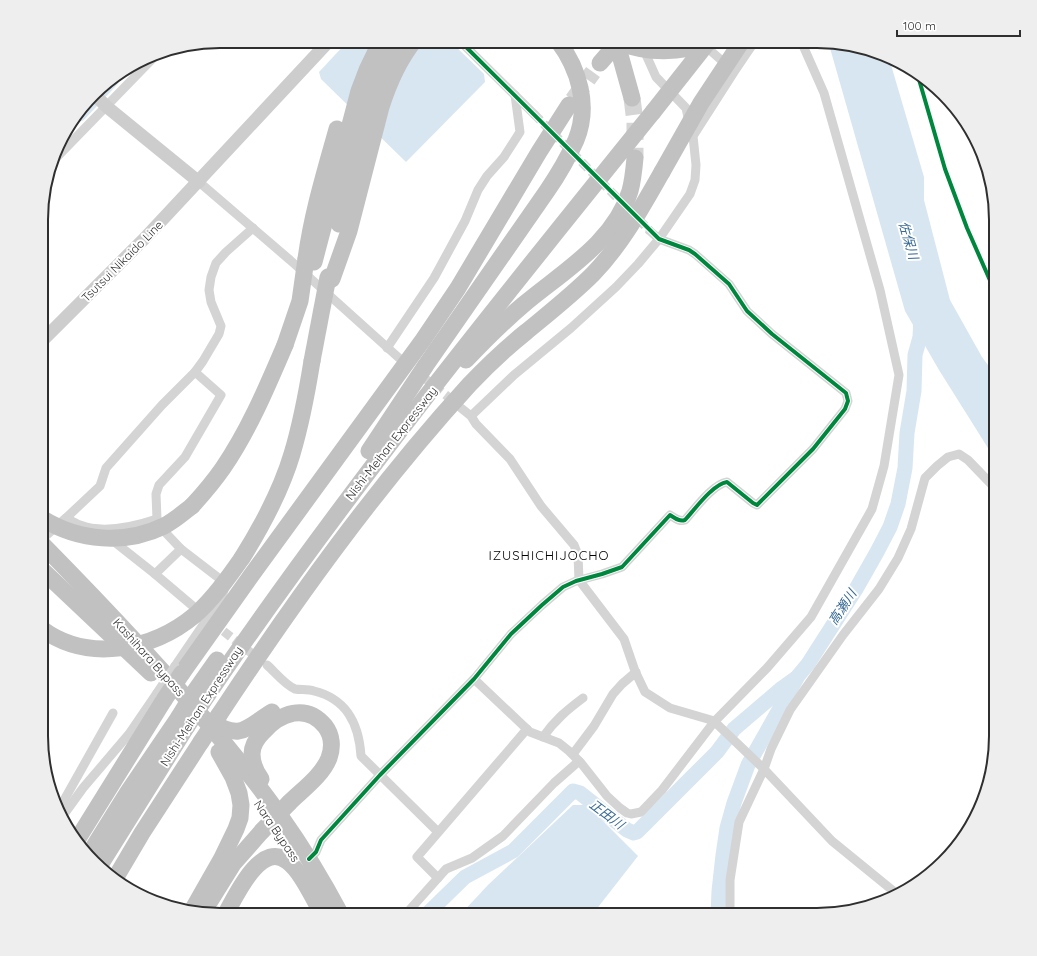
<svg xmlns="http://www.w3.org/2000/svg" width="1037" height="956" font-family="Quicksand,'Noto Sans JP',sans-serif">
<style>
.water{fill:#d8e6f2}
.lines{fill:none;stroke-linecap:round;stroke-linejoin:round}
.river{stroke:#d8e6f2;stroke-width:15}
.street-tunnel{stroke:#d5d5d5;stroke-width:9;stroke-dasharray:9 4.5;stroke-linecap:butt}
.highway-tunnel{stroke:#d5d5d5;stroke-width:17;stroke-dasharray:17 8;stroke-linecap:butt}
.street{stroke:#d4d4d4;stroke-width:9}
.secondary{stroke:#cdcdcd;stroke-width:13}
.highway{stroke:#c1c1c1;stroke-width:17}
.street-bridge{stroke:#d4d4d4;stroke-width:9}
.highway-bridge{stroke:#c1c1c1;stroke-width:17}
.cycleway-casing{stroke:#fff;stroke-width:6}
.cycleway{stroke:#00873e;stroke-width:4}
.labels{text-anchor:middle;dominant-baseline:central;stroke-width:4;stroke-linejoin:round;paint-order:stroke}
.street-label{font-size:12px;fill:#2f2f2f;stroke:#fff}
.water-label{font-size:13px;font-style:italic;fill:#396b95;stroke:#fff}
.neighbourhood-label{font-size:13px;letter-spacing:1px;fill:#000;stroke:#fff}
.rim{fill:none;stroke:#2f2f2f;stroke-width:2}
</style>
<rect width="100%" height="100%" fill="#fff"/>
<g class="water">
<polygon points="348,41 450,41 484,74 485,82 406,162 321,79 319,72"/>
<polygon points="828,41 889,58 924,177 924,200 950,300 982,357 996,376 996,457 988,448 939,370 905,311"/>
<polygon points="573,805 587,805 638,856 592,915 460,915 488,885"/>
</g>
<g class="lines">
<g class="river">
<polyline points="79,114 112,79"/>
<polyline points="426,915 465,877 513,851 573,791 580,793 627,830 634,833 637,832 717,752 734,729 782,688 796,678"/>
<polyline points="718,915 719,891 723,855 727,828 734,803 748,765 798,676 808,664 856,589 877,552 890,527 898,504 905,468 907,433 914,391 915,355 920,337 921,317"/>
</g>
<g class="street-tunnel">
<polyline points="534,114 650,231"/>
<polyline points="403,361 457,404"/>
<polyline points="213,623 259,659"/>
</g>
<g class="highway-tunnel">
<polyline points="632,98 635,122 635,158"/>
<polyline points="573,100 593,72"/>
</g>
<g class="street">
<polyline points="460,41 534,114"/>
<polyline points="703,44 729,67"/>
<polyline points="643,48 656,77 686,108 689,122"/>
<polyline points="54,160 158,53"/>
<polyline points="199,182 290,260 399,358"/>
<polyline points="387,348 434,278 465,221 478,190 487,176 504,157 520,132 515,95"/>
<polyline points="461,408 471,416 476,424 510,459 541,506 574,545 578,555 579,580 624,639 635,671 645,692 670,708 711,720 718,725 764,769 832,841 897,894"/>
<polyline points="471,416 514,375 571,328 616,287 638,264 659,239 690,194 695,180 696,165 693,136 734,72 755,41"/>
<polyline points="66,518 100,486 106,468 162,405 195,372 203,361 219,334 221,326 211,302 209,290 211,277 216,263 226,252 253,228"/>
<polyline points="157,519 156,494 159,485 185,457 221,395 195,372"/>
<path d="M42 539 66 518C70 520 75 523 80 525 103 534 133 527 157 519L164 531 181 549 220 579 224 590 222 597 175 666"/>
<polyline points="112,540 155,574 181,549"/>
<polyline points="155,574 201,613"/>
<path d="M267 665C275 672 285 685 295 689 301 690 308 689 314 691 347 699 359 724 361 756L438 832"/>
<polyline points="474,679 530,732 559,743 569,751 581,763 607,796 620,808 627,813 631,814 641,812 662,790 714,722 767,668 811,617 872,509 884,466 899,375 880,290 824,93 801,41"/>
<path d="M543 737C555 720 567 710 583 698"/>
<polyline points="573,754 594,726 613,694 622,684 636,672"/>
<polyline points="61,815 63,802 113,713"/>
<polyline points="62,817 83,788 129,734 157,693"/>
<path d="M309 859 316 852 321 840 380 775 474 679 511 634 542 605 563 587 576 581 602 574 622 567 670 515C675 518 679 522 685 520 695 509 713 484 727 482L753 503 757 505 813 449 845 409 848 401 846 393 772 334 747 311 729 284 695 254 689 250 659 239 650 231"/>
<polyline points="438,878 417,857 527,729"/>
<polyline points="405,915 446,869 472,858 503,836 554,783 579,761"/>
<polyline points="730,915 730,880 739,822 764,769 771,749 790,710 843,635 879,589 898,558 911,529 925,478 937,466 948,457 959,454 968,460 996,489"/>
</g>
<g class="secondary">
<polyline points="95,95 107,107 199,182"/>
<polyline points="44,339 147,236 329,41"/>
</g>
<g class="highway">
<polyline points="613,41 620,55 632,98"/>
<polyline points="339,224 378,76 387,56 395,41"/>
<path d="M306 259C312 214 325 172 337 129"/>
<polyline points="314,262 359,91 367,70 381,41"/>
<path d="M332 279 349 231 381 107C389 82 398 61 414 41"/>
<path d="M466 360C484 341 503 322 523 305 562 272 614 243 630 191 633 180 634 169 635 158"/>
<path d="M369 451 426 365 547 191C558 175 568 158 576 140 590 106 579 69 558 41"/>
<path d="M192 506C203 494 214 481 223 468 249 430 267 387 285 345"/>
<path d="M42 544C102 605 161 667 216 733 239 761 261 788 281 817 303 848 323 881 341 915"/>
<path d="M242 558C262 526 281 491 292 454 301 424 307 392 312 361"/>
<polyline points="42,570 151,673"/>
<polyline points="182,673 253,573 423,340 458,288 539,152 569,105"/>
<polyline points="193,694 217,660"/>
<path d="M202 703C341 498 497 305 653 112"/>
<path d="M219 715C295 600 376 487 469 385 487 366 506 348 526 332 549 313 572 295 593 274 622 244 642 207 662 172"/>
<path d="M209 721C242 740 243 730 272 712"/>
<path d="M261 779C256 772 252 763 252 754 252 745 257 738 263 732 280 713 306 703 325 726 332 735 333 747 329 758 322 776 302 790 289 803"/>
<polyline points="77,840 164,700"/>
<polyline points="88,856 128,792 179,717"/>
<polyline points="100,865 187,726"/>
<polyline points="116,877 142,833 201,742"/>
<polyline points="210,901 233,864 262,831"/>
<polyline points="193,909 222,858 236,829 240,818 241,805 239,793 233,777 219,752"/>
<path d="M225 915C235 898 260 840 287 861 302 872 313 899 323 915"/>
</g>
<polyline class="street-bridge" points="157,693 175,666"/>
<g class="highway-bridge">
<path d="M615 41C648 54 680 54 712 41"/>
<polyline points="600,63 619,41"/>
<polyline points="653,112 709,41"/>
<polyline points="662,172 701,103 742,41"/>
<polyline points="285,345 300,301 306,259"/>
<polyline points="312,361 328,277"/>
<path d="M43 519C79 541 125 545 164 526 174 521 183 513 192 506"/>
<path d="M42 629C88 663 153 650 195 615 213 599 228 578 242 558"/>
<polyline points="164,700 182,673"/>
<polyline points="179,717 193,694"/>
<polyline points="187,726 202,703"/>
<polyline points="201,742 219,715"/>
<polyline points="262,831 289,803"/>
</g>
<defs>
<g id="cycleway">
<polyline points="918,76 945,169 967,228 996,294"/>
<path d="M309 859 316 852 321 840 380 775 474 679 511 634 542 605 563 587 576 581 602 574 622 567 670 515C675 518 679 522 685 520 695 509 713 484 727 482L753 503 757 505 813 449 845 409 848 401 846 393 772 334 747 311 729 284 695 254 689 250 659 239 460 41"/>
</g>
</defs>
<use href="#cycleway" class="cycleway-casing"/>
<use href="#cycleway" class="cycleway"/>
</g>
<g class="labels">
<g class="street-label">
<text transform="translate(122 261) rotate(-45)">Tsutsui Nikaido Line</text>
<text transform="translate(391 443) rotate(-52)">Nishi-Meihan Expressway</text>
<text transform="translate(149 657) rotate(48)">Kashihara Bypass</text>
<text transform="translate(201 706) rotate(-57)">Nishi-Meihan Expressway</text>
<text transform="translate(277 831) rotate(56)">Nara Bypass</text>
</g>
<g class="water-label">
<text transform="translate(909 240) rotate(74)">佐保川</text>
<text transform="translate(842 607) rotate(-57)">高瀬川</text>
<text transform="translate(607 814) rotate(37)">正田川</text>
</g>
<g class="neighbourhood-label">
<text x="549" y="555">IZUSHICHIJOCHO</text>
</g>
</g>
<path d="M0 0H1037V956H0ZM220 48H817A172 172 0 0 1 989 220V736A172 172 0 0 1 817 908H220A172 172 0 0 1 48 736V220A172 172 0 0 1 220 48Z" fill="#eee" fill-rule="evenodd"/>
<path class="rim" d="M220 48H817A172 172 0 0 1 989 220V736A172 172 0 0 1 817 908H220A172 172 0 0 1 48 736V220A172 172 0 0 1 220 48Z"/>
<path d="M897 30v6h123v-6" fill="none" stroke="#2f2f2f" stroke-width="2"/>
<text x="903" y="30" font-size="12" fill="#2f2f2f" stroke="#ffffff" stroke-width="3" paint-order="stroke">100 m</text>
</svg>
